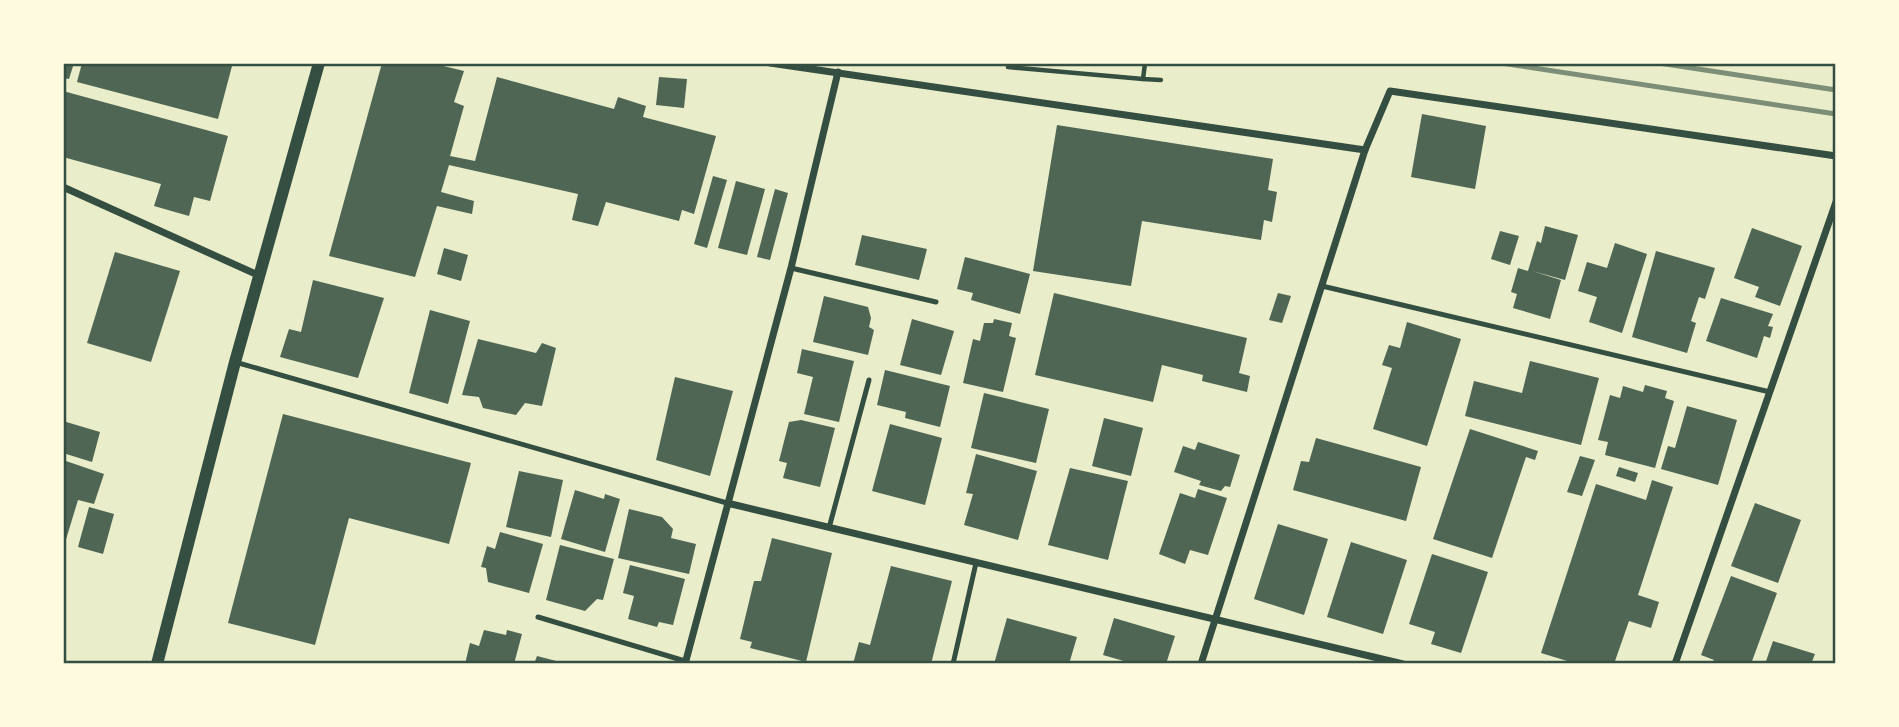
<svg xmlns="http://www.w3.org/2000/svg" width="1899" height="727" font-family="'Work Sans',sans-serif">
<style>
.building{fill:#4f6655}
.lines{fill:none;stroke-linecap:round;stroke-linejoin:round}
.path{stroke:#344e41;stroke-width:4.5}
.service{stroke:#344e41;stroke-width:5}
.minor{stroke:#344e41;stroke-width:7}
.tertiary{stroke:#344e41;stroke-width:12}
.rail{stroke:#7c8e77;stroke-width:5}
.neatline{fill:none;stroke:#344e41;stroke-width:2.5}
</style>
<rect width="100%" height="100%" fill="#e9edc9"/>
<g class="building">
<polygon points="63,63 74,63 69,79 63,78"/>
<polygon points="82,63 222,63 232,66 218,119 77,82"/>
<polygon points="382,63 431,63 464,71 454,102 464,106 450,156 475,161 497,77 614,109 618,97 646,106 643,117 716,136 694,214 682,210 679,221 606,202 598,226 572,220 578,194 449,165 441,192 474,201 472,214 437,206 415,277 329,256"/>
<polygon points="659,77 687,79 684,108 656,105"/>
<polygon points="63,91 228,136 210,201 194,197 189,216 154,206 161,184 63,157"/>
<polygon points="1422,114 1486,126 1475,189 1411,177"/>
<polygon points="1057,125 1273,159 1268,190 1277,192 1272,222 1264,220 1261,240 1142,221 1131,286 1033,271"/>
<polygon points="713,176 727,180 707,248 694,244"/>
<polygon points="736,181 765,189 747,255 718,248"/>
<polygon points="775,189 788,193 770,260 757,257"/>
<polygon points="1545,226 1578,235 1565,280 1532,271 1561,280 1550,319 1513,308 1517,294 1511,292 1518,268 1528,271 1537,241 1541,243"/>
<polygon points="1752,228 1802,246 1780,306 1755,297 1759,287 1734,278"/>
<polygon points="1500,231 1519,236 1510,265 1491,259"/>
<polygon points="862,235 927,249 919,280 855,265"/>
<polygon points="1615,243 1647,254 1622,333 1589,322 1597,297 1578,291 1587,262 1607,268"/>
<polygon points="444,248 468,255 461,281 437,274"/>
<polygon points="1656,251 1715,268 1705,299 1699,297 1691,321 1696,323 1687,353 1632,337"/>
<polygon points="115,252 180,271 151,362 87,343"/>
<polygon points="965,257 1030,274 1020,314 971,300 973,293 957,289"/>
<polygon points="313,280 384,298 358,378 280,357 289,329 301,332"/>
<polygon points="1054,293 1247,338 1239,373 1250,376 1247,392 1202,381 1203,375 1162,365 1153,402 1035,375"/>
<polygon points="1278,293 1291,296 1282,323 1269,320"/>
<polygon points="824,296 868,307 871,318 869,327 874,330 868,355 813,342"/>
<polygon points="1721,298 1773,314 1768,326 1773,327 1770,338 1764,336 1757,358 1706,341"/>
<polygon points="430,310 470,321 448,404 409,393"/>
<polygon points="912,319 954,331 941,375 900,365"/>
<polygon points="994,319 1012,323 1009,336 1016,338 1003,392 963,383 973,339 980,341 984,323 993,323"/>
<polygon points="1407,322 1461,339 1427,446 1373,429 1392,368 1382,365 1389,345 1400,348"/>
<polygon points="478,339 536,353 542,343 556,348 542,406 525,403 516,415 483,408 479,397 462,395"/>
<polygon points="802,349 854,361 839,422 804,414 813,377 797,373"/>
<polygon points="1530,361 1599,378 1581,445 1465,416 1474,381 1522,393"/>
<polygon points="885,370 950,386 940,427 905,418 906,412 877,405"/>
<polygon points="675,377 733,391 710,476 656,460"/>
<polygon points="1645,385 1667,391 1665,398 1674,401 1655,468 1605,455 1608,442 1598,440 1610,395 1620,398 1623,386 1643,392"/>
<polygon points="984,393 1049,409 1036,463 971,448"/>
<polygon points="1687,406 1737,420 1718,485 1661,469 1668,446 1675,448"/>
<polygon points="283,414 471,463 449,544 349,518 315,645 228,623"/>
<polygon points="1104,418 1143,428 1131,476 1092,466"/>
<polygon points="801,420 835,428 820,487 783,478 787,463 779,461 789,422"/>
<polygon points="63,421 100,432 92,462 63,453"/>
<polygon points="890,424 942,438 925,505 872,491"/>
<polygon points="1470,429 1538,451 1535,460 1526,457 1492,558 1433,539"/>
<polygon points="1316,438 1421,467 1406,521 1293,490 1301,461 1309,462"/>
<polygon points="1198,442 1240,455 1230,487 1225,486 1221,491 1199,485 1201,481 1174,472 1183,446 1195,450"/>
<polygon points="976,454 1037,471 1018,540 964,525 973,494 966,493"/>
<polygon points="1580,456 1595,460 1582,496 1567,492"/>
<polygon points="63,460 104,474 94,504 78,500 64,546"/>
<polygon points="1619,467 1638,473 1635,482 1616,476"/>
<polygon points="1070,468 1128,481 1108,560 1048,545"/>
<polygon points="519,471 563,480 551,537 506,527"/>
<polygon points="1652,480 1673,487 1638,595 1659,602 1651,628 1629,621 1614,664 1577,664 1541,653 1596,484 1646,500"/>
<polygon points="1198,489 1227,498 1208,555 1190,550 1185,564 1159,554 1180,493 1195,498"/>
<polygon points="575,490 604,499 605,494 620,499 605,552 561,539"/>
<polygon points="1755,503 1801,520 1778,583 1731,566"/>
<polygon points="89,507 114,514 103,554 78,547"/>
<polygon points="629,509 662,517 673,529 671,538 696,544 689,574 618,558"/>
<polygon points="1278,524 1328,539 1304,615 1254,599"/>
<polygon points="500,532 543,544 529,593 488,582 486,568 481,567 487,546 495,549"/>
<polygon points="772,538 832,553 806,662 750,648 752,642 740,639 754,581 761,581"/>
<polygon points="1351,542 1407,560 1383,634 1327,617"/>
<polygon points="560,545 614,559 603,600 597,599 585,611 546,600"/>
<polygon points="1432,554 1488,572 1461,653 1431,644 1435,632 1409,624"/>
<polygon points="630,565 685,579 673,625 659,622 657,627 628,619 634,596 623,593"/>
<polygon points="891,566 952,581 931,664 853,664 859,642 870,645"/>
<polygon points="1731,576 1777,593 1751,664 1712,664 1714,660 1701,655"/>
<polygon points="1007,618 1077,637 1069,664 994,664"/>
<polygon points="1114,618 1175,636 1166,664 1134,664 1103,655"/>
<polygon points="484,630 506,635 507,630 522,634 514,664 465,664 470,643 479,646"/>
<polygon points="1773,641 1815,654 1811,664 1765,664"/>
<polygon points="537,656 564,663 564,664 534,664"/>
</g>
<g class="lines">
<g class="path">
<polyline points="1145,63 1143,79 1161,80"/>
<polyline points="1008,67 1143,79"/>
</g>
<g class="service">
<polyline points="791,268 936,302"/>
<polyline points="1322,286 1770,392"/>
<polyline points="235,362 727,503"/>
<polyline points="829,528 869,380"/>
<polyline points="538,617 685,661"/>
<polyline points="953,664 976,563"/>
</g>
<g class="minor">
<polyline points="770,63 1365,150"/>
<polyline points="63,187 260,276"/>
<polyline points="727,503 1403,664"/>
<polyline points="685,664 791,268 838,72"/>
<polyline points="1201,664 1365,150 1390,91 1836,156"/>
<polyline points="1675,664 1836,202"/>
</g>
<polyline class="tertiary" points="157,664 235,362 319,63"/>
<g class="rail">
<polyline points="1501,63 1836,114"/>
<polyline points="1659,63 1836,90"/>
</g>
</g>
<rect width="1899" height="727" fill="none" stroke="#fefae0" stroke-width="130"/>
<rect x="65" y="65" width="1769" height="597" class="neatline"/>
</svg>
